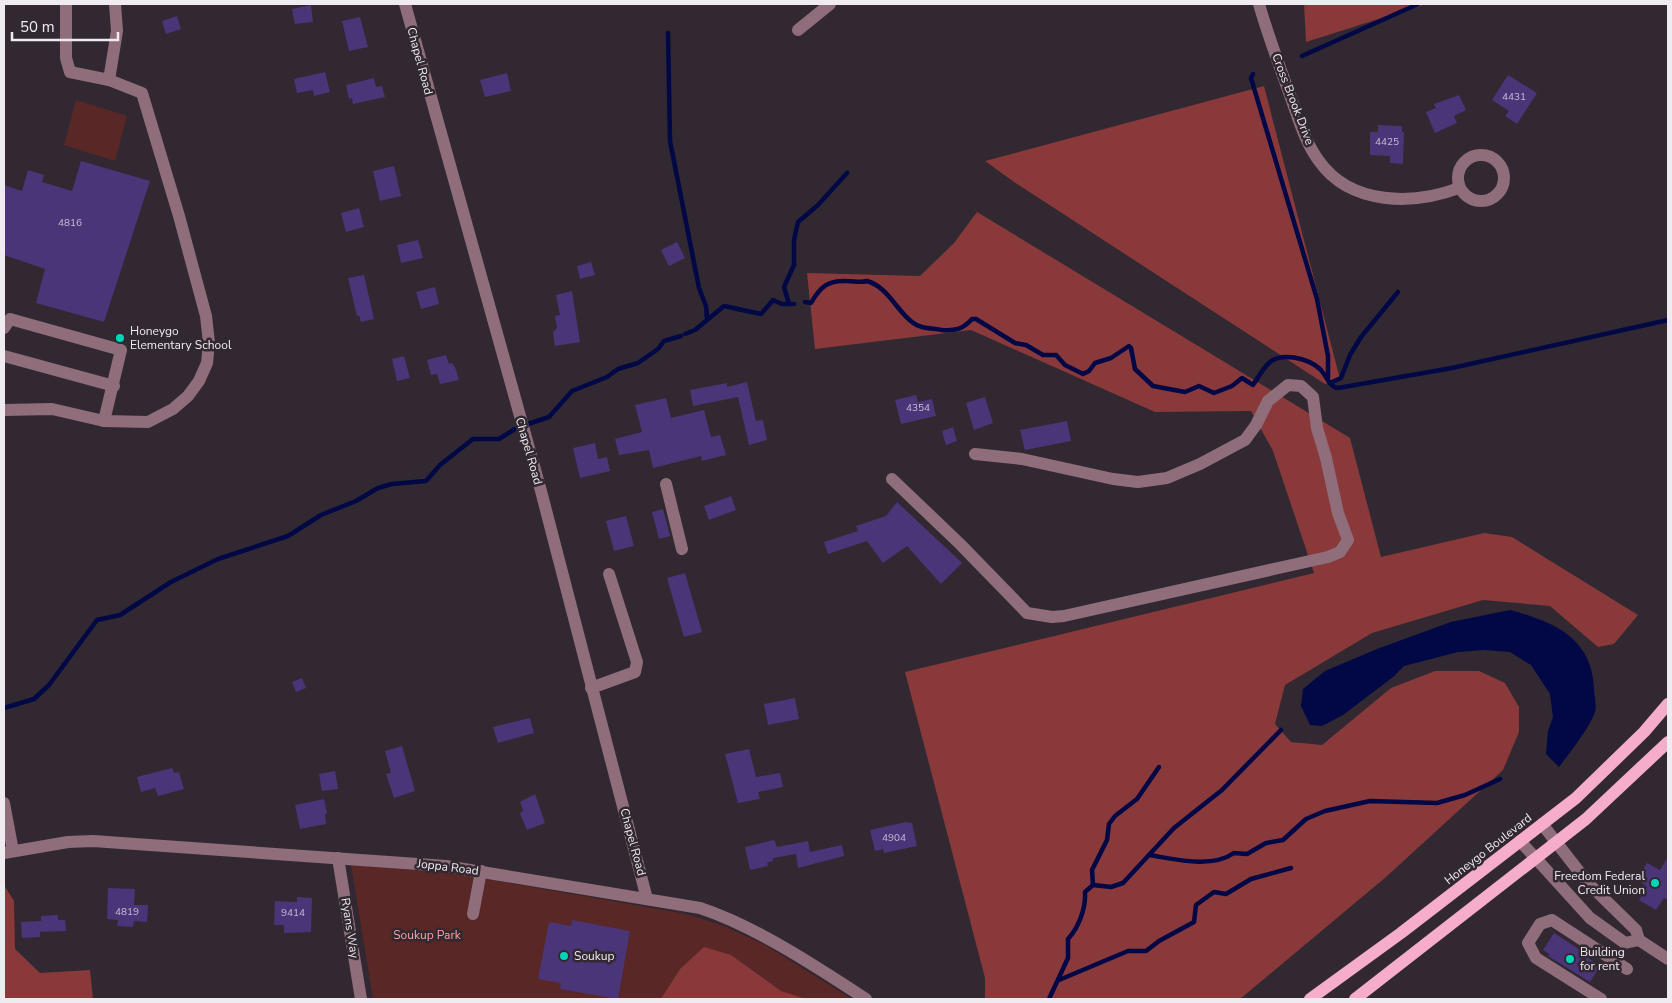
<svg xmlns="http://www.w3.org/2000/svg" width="1672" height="1003" font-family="'Nunito Sans',sans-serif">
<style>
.green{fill:#5a2727}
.forest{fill:#89393a}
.water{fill:#010845}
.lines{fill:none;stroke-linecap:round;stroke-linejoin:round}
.stream{stroke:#010845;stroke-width:4.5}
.building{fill:#493578}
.minor{stroke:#906d7b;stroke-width:12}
.major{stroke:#f6adcc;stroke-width:12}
.poi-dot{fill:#00d5b7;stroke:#312831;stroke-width:2}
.labels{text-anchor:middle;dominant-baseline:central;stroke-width:5;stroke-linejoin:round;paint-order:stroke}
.number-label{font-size:10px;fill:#c6bdd3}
.street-label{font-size:12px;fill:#f0eaf1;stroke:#312831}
.poi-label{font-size:12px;fill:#f0eaf1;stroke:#312831;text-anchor:start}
.park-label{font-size:12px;fill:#ffa19f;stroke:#312831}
</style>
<rect width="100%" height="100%" fill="#312831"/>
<g class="green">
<polygon points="76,100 127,116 115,161 64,145"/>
<polygon points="351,865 452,873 686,914 724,926 765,945 852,999 373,999"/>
</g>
<g class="forest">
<polygon points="1304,4 1426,4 1306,42"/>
<polygon points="1264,86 1340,379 1325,384 1014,182 985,161"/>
<polygon points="977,212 1350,438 1381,557 1484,533 1512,537 1638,615 1614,644 1598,647 1550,606 1483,600 1372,633 1285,685 1275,724 1291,742 1322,745 1391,688 1435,671 1479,671 1505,683 1519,707 1519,732 1503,770 1386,877 1240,999 985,999 985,978 905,672 1314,573 1273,451 1251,411 1155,412 971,330 815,349 807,273 920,276 954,243"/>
<polygon points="4,885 14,901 15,949 40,973 90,970 93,999 4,999"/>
<polygon points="704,947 731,955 781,991 806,999 661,999 680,969"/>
</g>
<path class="water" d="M1510 610C1553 622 1592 637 1594 689 1594 695 1597 705 1595 712 1590 727 1569 754 1559 767L1546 754 1548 731 1553 717 1550 694 1531 665 1510 652 1484 650 1458 652 1404 666 1393 677 1343 715 1322 726 1310 725 1301 706 1303 689 1325 671 1377 649 1451 622Z"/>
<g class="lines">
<g class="stream">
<polyline points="668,33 670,141 699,288 706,306 707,318"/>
<polyline points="1302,56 1418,4"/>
<polyline points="1253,74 1251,78 1317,299 1328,356 1328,378"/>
<path d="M805 302 811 303C820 287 828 280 847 281 854 281 860 283 867 281 888 287 896 310 912 322 920 329 932 328 942 330 956 331 963 329 972 319H976L1015 343 1026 345 1043 355H1056L1065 365 1083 374 1089 371 1095 363 1111 358 1129 346 1131 348 1135 369 1153 386 1185 392 1199 386 1214 393 1232 386 1242 378 1253 385C1258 378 1263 368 1269 363 1282 351 1309 359 1320 369 1326 375 1330 388 1338 388L1452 368 1668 320"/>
<polyline points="789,304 784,287 794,265 794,240 798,222 818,205 847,173"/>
<polyline points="685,334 695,330 724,306 761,314 773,300 782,304 794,304"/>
<polyline points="1330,383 1341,378 1350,355 1361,337 1398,292"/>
<polyline points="528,424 549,417 572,391 607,377 618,369 638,363 658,349 664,341 681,336"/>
<polyline points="4,708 34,699 49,685 97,620 120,615 171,582 218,559 288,536 321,515 356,501 378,488 392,484 426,481 440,465 473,439 499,439 515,429"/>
<path d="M1149 855C1175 859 1211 869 1234 853L1247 854 1266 843 1283 840 1306 819 1325 811 1370 801 1437 803 1465 795 1500 779"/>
<polyline points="1093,885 1092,870 1107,840 1109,824 1115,816 1137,799 1159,767"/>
<polyline points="1059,980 1128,951 1146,951 1159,941 1194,922 1196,905 1214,892 1226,894 1251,879 1291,868"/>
<path d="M1049 999 1068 958V939C1079 927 1086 908 1085 892L1093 885 1111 887 1123 883 1174 828 1222 790 1281 730"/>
</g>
</g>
<g class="building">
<polygon points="311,5 313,22 295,24 292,9"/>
<polygon points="177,16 181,29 166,34 162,21"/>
<polygon points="360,17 368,47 349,51 342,21"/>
<polygon points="325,72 330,92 314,96 313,90 297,93 294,79"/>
<polygon points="507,73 511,91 485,97 480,80"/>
<polygon points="1508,75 1537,93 1517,124 1505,116 1509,111 1492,100"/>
<polygon points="374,78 376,87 382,86 385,97 353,104 352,98 349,99 346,85"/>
<polygon points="1459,95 1466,110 1454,116 1457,123 1435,133 1426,112 1436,108 1434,104"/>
<polygon points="1378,125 1402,126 1402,132 1404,132 1403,164 1390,163 1390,156 1370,155 1370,132 1378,132"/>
<polygon points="81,161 150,181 104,322 36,303 45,269 4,255 4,185 22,191 28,170 44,175 42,182 72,191"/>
<polygon points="394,166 401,196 380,201 373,171"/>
<polygon points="359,208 364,227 346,232 341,213"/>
<polygon points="418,240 423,258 401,263 397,245"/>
<polygon points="677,242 685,258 669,266 661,250"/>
<polygon points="591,262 595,275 580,279 577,266"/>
<polygon points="364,275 374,319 361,322 359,315 357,316 348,278"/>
<polygon points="435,287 439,304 421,309 416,292"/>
<polygon points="572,291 580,342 555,346 553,332 557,328 555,316 560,315 556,295"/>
<polygon points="446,355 449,364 452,363 455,367 459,380 440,384 437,374 431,375 427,360"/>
<polygon points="404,356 410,378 397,381 392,359"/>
<polygon points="747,382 756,421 763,420 767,440 749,445 738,397 693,406 690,390 727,383 727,387"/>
<polygon points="916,395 918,402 932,399 936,416 901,424 895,400"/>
<polygon points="985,397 993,423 974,430 966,403"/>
<polygon points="666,398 671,418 704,410 711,437 720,435 726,455 702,461 701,456 653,468 649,450 619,455 615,439 642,432 635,405"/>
<polygon points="1067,421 1071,441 1025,450 1020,430"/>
<polygon points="953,427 957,441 946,445 942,431"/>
<polygon points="595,443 598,459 607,457 610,471 580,478 573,448"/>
<polygon points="731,496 736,510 709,520 704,506"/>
<polygon points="897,502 962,563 941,584 907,546 883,563 867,541 828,554 824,542 858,531 856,526 886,516"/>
<polygon points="663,509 670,536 659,539 652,512"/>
<polygon points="626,516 634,546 614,551 606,521"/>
<polygon points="685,573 702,632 684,637 667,578"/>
<polygon points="302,678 306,688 296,692 292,682"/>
<polygon points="795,698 799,719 768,725 764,704"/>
<polygon points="530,718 534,733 498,743 493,727"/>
<polygon points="402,746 415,791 394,798 386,774 391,773 385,751"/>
<polygon points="749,749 756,777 780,773 783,787 758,792 760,799 738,803 725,754"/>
<polygon points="172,768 174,773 179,772 184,789 158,796 155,788 141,792 137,777"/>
<polygon points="335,771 338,789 322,791 319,774"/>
<polygon points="535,794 545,823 527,830 520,814 523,810 520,802"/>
<polygon points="324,799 327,813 325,814 326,824 300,829 295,805"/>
<polygon points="906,822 912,823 917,846 884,853 883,849 875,851 870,830"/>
<polygon points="774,840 777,847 808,841 810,852 842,845 844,856 798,868 796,854 773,858 773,861 767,863 768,866 750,870 745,847"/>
<polygon points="1668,857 1668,900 1664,898 1656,910 1639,900 1647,887 1637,879 1647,863 1660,870"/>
<polygon points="108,888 135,889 134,905 148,905 147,922 134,921 133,927 117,926 118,920 107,919"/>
<polygon points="297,897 312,898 311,932 284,933 284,925 274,925 275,901 297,902"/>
<polygon points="58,915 58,920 65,920 66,931 40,932 40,937 22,938 21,922 41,921 41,916"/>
<polygon points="572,920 630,931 618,999 560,989 561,983 538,979 549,922 571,926"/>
<polygon points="1554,933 1588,955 1587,957 1600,966 1590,982 1548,956 1549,954 1543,950"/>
</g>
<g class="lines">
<g class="minor">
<polyline points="405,4 541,491 647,899"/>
<path d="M1259 4C1268 36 1280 67 1291 98 1299 120 1305 142 1319 161 1351 206 1414 205 1459 188"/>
<polyline points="798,30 830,4"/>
<polyline points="109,80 117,31 115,4"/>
<circle cx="1481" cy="178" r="23"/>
<polyline points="4,328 10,319 121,350 104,421"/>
<polyline points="4,356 114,386"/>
<polyline points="4,410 52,409 104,421 148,422 173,409 188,396 199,381 207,363 209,343 206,316 179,216 142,93 109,80 70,72 66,58 66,4"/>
<polyline points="892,479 960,544 1027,613 1052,617 1064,616 1328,557 1340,552 1348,540 1338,513 1326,458 1317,428 1313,397 1301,386 1288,385 1268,401 1256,425 1245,440 1200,464 1167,478 1138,482 1113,479 1022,459 975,454"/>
<polyline points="666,484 682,549"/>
<polyline points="591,688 635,672 637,662 609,574"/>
<polyline points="4,803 13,851"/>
<polyline points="1542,824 1588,883 1636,930 1639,940 1668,959"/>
<polyline points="1520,841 1590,918 1625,943 1639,940"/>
<path d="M4 853 68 842 93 841 446 866 700 908C755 926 817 967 866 999"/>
<polyline points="338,858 361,999"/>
<polyline points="473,914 481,871"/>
<polyline points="1601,999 1536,958 1528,943 1540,924 1552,920 1627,969"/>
</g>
<g class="major">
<polyline points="1310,999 1401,933 1576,798 1644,732 1668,704"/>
<polyline points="1355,999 1586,819 1668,742"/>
</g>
</g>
<g class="poi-dot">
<circle cx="120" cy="338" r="5"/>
<circle cx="1655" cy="883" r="5"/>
<circle cx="564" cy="956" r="5"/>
<circle cx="1570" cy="959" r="5"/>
</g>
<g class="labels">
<g class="number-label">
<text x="1514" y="97">4431</text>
<text x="1387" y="142">4425</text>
<text x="70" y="223">4816</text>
<text x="918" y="408">4354</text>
<text x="894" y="838">4904</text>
<text x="127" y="912">4819</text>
<text x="293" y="913">9414</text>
</g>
<g class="street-label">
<text transform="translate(420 61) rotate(75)">Chapel Road</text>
<text transform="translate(1293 99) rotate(69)">Cross Brook Drive</text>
<text transform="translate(529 451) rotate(74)">Chapel Road</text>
<text transform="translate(633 842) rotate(75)">Chapel Road</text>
<text transform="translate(1488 849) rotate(-38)">Honeygo Boulevard</text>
<text transform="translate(448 867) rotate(7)">Joppa Road</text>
<text transform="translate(350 928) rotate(81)">Ryans Way</text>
</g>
<g class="poi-label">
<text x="130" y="331">Honeygo<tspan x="130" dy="14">Elementary School</tspan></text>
<text x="1645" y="876" text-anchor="end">Freedom Federal<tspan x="1645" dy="14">Credit Union</tspan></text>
<text x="1580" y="952">Building<tspan x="1580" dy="14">for rent</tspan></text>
<text x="574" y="956">Soukup</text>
</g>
<g class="park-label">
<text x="427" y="935">Soukup Park</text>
</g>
</g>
<rect width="1672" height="1003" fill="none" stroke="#f0eaf1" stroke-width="10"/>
<path d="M12 32v8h106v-8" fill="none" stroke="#f0eaf1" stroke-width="2.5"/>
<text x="20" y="32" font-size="15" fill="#f0eaf1" stroke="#312831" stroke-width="4" paint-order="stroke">50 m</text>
</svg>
